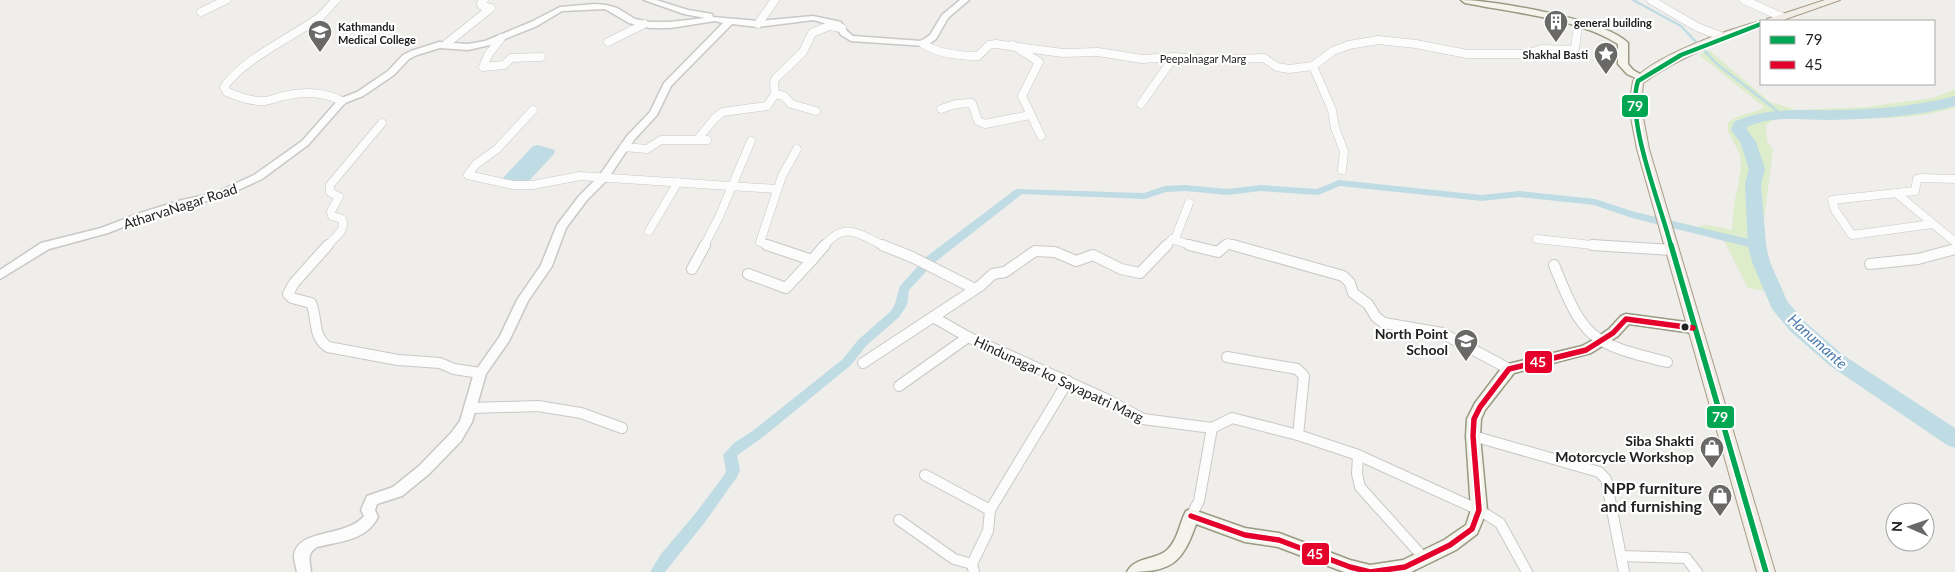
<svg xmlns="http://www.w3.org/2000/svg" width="1955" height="572" font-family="Lato,sans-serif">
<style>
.grass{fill:#ddeccb}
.water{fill:#bfdbe3}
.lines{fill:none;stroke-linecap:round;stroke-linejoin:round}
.stream{stroke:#bfdbe3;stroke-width:2.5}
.canal{fill:#bfdbe3;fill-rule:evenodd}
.river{fill:#bfdbe3;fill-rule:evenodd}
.minor-far1-casing{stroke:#c9c8c7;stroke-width:9}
.minor-casing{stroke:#c9c8c7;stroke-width:12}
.tertiary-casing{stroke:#c9c8c7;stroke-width:3}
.secondary-casing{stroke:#999a82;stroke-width:3}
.primary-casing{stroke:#a79c86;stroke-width:2}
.minor-far1{stroke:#fdfcfc;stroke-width:8}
.minor{stroke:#fdfcfc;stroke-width:10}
.tertiary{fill:#fdfcfc;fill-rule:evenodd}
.secondary{fill:#f4f4ed;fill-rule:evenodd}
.primary{fill:#f3ede7;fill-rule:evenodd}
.bus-1-far1-casing{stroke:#fff;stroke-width:8}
.bus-1-casing{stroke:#fff;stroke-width:9}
.bus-2-casing{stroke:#fff;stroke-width:9}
.bus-1-far1{stroke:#00a651;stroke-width:4.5}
.bus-1{stroke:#00a651;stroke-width:5.5}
.bus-2{stroke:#e4002b;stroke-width:5.5}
.bus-dot{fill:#222;stroke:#fff;stroke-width:2}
.labels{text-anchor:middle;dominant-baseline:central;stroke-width:4.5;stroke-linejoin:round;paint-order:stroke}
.far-poi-label{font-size:11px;font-weight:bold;fill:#222;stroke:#fff;text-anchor:start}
.far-street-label{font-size:11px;fill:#222;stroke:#fff}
.street-label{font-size:14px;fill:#222;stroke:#fff}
.poi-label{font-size:14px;font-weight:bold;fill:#222;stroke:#fff;text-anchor:end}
.water-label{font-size:15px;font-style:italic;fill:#4a7aab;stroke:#fff}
.near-poi-label{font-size:16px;font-weight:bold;fill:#222;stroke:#fff;text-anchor:end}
.line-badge{stroke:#fff;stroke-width:2}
.badge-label{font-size:14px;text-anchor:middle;font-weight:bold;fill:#fff}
</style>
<rect width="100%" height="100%" fill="#f0eeeb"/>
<path class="grass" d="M1709 50 1770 102 1797 110 1866 107 1909 101 1933 98 1955 89V107C1918 121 1863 118 1822 119 1805 120 1780 112 1766 125L1767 141 1773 150 1763 229 1767 255 1774 275 1785 294 1748 288 1724 241 1717 236 1700 234 1699 226 1707 225 1732 230 1734 205 1741 169 1740 155 1728 131V123C1740 112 1753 115 1764 107L1699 55Z"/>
<polygon class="water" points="538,145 555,150 554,154 527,183 502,179 533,146"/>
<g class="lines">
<polyline class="stream" points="1633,0 1681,26 1717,64 1780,113"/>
<polygon class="canal" points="1339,180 1482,195 1519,191 1595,199 1635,212 1757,241 1762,245 1757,249 1632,218 1594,205 1519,197 1482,201 1340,186 1318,195 1261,191 1227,195 1185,191 1166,192 1145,199 1022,194 934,263 909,290 907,305 899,317 866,346 851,365 763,437 739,454 737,456 740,470 737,477 705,522 665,572 650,572 661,554 695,514 725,474 726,470 723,455 734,443 754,430 843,359 858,340 891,311 895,304 900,286 926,257 1016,189 1144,193 1165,186 1185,185 1227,189 1261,185 1317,189"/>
<path class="river" d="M1955 96V106C1914 117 1872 119 1830 120 1802 120 1774 115 1747 127V130L1756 142 1765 169 1761 184 1766 245 1770 262 1787 301 1804 321 1843 355 1955 428V448L1947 445 1829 365 1790 331 1772 309 1752 262 1748 245 1745 184 1749 169 1740 142 1731 130 1734 122C1769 106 1804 111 1840 110 1879 109 1917 106 1955 96Z"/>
<defs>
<g id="minor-far1">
<path d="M336 0C330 6 324 14 317 19 287 40 245 58 224 87L227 92C239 97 252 102 265 101 272 100 278 97 284 96 304 91 324 92 342 101"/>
<polyline points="1651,0 1697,27 1723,37"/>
<polyline points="1744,0 1782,17"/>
<polyline points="201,12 226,0"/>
<polyline points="758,24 775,0"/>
<polyline points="501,38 488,55 483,67 504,65 511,58 541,57"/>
<polyline points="608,42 644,24"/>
<polyline points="446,44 491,8 482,6 481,3 484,0"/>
<path d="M923 44C939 54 959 56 978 56L989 45 996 44 1063 53 1098 52 1142 59 1174 57 1210 60 1264 58 1277 67 1289 69 1313 66 1333 51 1349 45 1378 40 1416 44 1467 54H1526L1542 49 1573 50 1575 48 1578 25"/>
<polyline points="1013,45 1039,62 1022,96 1041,136"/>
<polyline points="1313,66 1332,110 1335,128 1344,151 1342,170"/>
<polyline points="775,94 784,96 791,104 816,111"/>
<polyline points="1141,104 1174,57"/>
<polyline points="941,109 956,104 972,103 978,121 985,124 1030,115"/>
<polyline points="533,110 497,149 475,165 468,175 513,185 533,185 580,176 777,189"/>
<polyline points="697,140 715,118 723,112 767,106 775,94 774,82 776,78 803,52 812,33 829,26 842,28"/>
<polyline points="624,147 647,149 661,140 707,140"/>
<polyline points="1896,193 1955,242"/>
<polyline points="1932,224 1852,235 1835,210 1832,200 1915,191 1917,179 1922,178 1955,179"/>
<polyline points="649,231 678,182"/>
<polyline points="1175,239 1189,203"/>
<polyline points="1537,239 1601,246"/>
<path d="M327 246C334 238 347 230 342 219L332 216 331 211 339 197 330 192V185L382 123"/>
<polyline points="704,246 719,217 751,141"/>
<polyline points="771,246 760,242 782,176 797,149"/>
<path d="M824 246C846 220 859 235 885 246"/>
<polyline points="1166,246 1172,239 1193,246"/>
<polyline points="1225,246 1228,243 1238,246"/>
</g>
<g id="minor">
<path d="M328 245 294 283 288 294 292 298 311 303C318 319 312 336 328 347L398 360 440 363 454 369 480 373"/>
<polyline points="767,245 812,260 825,245"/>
<polyline points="882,245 912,257 975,289"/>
<polyline points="1189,245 1218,252 1226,245"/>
<polyline points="1233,245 1343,276 1350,283 1353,293 1368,304 1376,317 1384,323 1442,333 1509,369"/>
<polyline points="1592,245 1672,250"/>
<polyline points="1870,264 1918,259 1955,249"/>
<path d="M1554 265C1584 339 1589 343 1667 362"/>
<polyline points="692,269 705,245"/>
<polyline points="748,274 786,288 812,260"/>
<polyline points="933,317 980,286 993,274 1005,272 1035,251 1055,252 1076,261 1093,255 1121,269 1140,273 1167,245"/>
<polyline points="1227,357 1297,369 1304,376 1298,435"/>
<polyline points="863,363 933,317 968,337 1104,398 1143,419 1212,428 1199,501 1191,516"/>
<polyline points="899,386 968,337"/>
<polyline points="471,408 538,406 581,413 622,428"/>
<polyline points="1212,428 1232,418 1298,435 1358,455 1479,510 1500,523 1527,572"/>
<polyline points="1473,436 1599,472 1606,479 1624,572"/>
<polyline points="1358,455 1357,474 1360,487 1423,557"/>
<polyline points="925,475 990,510"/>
<polyline points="899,520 954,559 972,564"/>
<polyline points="1622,556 1686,558 1697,572"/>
<polyline points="974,572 972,564 988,531 990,510 1068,381"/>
</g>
<path id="tertiary" d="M644 0H656L688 10 712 14 713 17 758 21 813 16 841 22 847 31 853 36 921 41 930 35 942 15 960 0H969L948 18 936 39 926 46 851 41 841 35 835 26 813 20 758 27 732 24 671 86 657 115 634 140 607 180 587 200 566 228 552 266 528 301 509 341 486 374 472 422 461 441 429 474 402 496 377 504 375 510 378 517C366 541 340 541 317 547 306 554 310 561 311 572H297C296 567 294 561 294 556 297 528 346 538 364 516L361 510 367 496 393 487 419 466 451 433 460 421 474 373 500 336 517 300 541 265 557 225 579 196 599 176 627 136 650 112 664 83 723 23 715 21 670 28H650L629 23 605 9 562 11 537 26 490 45 468 50 440 48 417 55 409 59 394 75 363 96 345 103 308 145 262 179 221 198 187 205 148 217 108 233 49 249 0 279V270L41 243 101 228 140 213 182 200 215 193 254 175 302 141 339 99 357 92 388 71 403 55 411 51 439 42 468 44 485 41 531 22 560 7 595 4 606 5 617 8 635 19 650 22H670L705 18 684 14Z"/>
<g id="secondary">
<path d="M1461 0C1493 0 1607 20 1628 43V64L1633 70 1647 78 1642 81 1627 74 1618 64V44C1580 19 1510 12 1465 3Z"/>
<path d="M1626 314 1693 323 1698 325 1700 328 1698 331 1693 333 1629 324 1618 336 1591 353 1514 373 1485 410 1481 419 1480 436 1487 510 1477 534 1456 550 1411 572H1344L1278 547 1245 542 1196 524C1182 565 1170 572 1127 572 1134 557 1156 560 1167 550 1178 540 1179 524 1186 511L1191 509 1245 528 1279 533 1350 560 1370 565 1403 560 1444 540 1466 525 1471 510 1466 436 1467 419 1475 403 1504 365 1582 346 1595 339 1609 329 1621 316Z"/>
</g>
<g id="primary">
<polygon points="1825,0 1840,0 1780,21 1766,21 1767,19"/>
<path d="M1761 21V27C1720 42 1679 57 1643 83L1641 107 1649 149 1775 572H1757L1637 149 1629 107 1633 81C1653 56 1729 29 1761 21Z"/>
</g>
</defs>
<use href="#minor-far1" class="minor-far1-casing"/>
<use href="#minor" class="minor-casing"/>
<use href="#tertiary" class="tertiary-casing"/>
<use href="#secondary" class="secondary-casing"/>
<use href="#primary" class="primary-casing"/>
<use href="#minor-far1" class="minor-far1"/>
<use href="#minor" class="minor"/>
<use href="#tertiary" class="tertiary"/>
<use href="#secondary" class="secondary"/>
<use href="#primary" class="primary"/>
<defs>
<path id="bus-1-far1" d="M1671 246C1661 205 1625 120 1638 81L1681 55 1761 24"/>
<polyline id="bus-1" points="1671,245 1766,572"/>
<polyline id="bus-2" points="1191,516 1245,535 1279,540 1350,567 1370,572 1405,567 1450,545 1472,529 1479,510 1473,436 1474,419 1480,407 1509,369 1586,350 1613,333 1626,319 1693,328"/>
</defs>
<use href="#bus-1-far1" class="bus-1-far1-casing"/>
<use href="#bus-1" class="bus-1-casing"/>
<use href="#bus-2" class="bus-2-casing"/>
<use href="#bus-1-far1" class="bus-1-far1"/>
<use href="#bus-1" class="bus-1"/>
<use href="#bus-2" class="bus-2"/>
</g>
<defs>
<symbol id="building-pin" viewBox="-11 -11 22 30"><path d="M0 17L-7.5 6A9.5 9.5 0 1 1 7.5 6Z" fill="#6a6968" stroke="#fff"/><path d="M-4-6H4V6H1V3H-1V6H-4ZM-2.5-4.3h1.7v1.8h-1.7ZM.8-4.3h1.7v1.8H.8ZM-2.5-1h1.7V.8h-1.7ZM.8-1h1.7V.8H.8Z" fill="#fff"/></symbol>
<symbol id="university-pin" viewBox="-11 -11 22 30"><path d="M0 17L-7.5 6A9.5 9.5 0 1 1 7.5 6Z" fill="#6a6968" stroke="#fff"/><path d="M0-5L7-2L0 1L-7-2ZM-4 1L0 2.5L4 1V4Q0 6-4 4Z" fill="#fff"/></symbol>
<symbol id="sight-pin" viewBox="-11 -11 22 30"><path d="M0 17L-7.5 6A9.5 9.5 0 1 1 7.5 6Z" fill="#6a6968" stroke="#fff"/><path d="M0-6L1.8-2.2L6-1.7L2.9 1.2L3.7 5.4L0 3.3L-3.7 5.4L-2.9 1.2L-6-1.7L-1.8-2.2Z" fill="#fff"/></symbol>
<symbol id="school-pin" viewBox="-11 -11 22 30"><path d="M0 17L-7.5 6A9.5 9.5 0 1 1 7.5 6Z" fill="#6a6968" stroke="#fff"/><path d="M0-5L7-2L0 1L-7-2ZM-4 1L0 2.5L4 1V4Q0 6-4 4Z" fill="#fff"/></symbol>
<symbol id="shop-pin" viewBox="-11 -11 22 30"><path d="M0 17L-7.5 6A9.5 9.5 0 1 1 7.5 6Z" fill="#6a6968" stroke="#fff"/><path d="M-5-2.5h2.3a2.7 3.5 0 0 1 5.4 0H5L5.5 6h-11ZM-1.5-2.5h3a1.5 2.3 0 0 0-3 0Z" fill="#fff"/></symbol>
</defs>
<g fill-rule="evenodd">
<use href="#building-pin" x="1542" y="8" width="28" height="38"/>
<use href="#university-pin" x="306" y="18" width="28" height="38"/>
<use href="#sight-pin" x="1592" y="40" width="28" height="38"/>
<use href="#school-pin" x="1452" y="327" width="28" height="38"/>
<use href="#shop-pin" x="1698" y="434" width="28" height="38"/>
<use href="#shop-pin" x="1706" y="482" width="28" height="38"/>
</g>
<circle class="bus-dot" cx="1685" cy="327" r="4.5"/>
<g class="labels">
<g class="far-poi-label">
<text x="1574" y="22">general building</text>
<text x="338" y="26">Kathmandu<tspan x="338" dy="13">Medical College</tspan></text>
<text x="1588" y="54" text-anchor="end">Shakhal Basti</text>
</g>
<g class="far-street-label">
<text x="1203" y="58">Peepalnagar Marg</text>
</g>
<g class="street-label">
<text transform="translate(180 206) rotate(-18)">AtharvaNagar Road</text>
<text transform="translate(1059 379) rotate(25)">Hindunagar ko Sayapatri Marg</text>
</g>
<g class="poi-label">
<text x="1448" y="333">North Point<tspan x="1448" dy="16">School</tspan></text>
<text x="1694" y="440">Siba Shakti<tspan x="1694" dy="16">Motorcycle Workshop</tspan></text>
</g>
<g class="water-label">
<text transform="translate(1818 341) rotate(42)">Hanumante</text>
</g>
<g class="near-poi-label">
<text x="1702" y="487">NPP furniture<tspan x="1702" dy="18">and furnishing</tspan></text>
</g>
</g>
<g class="line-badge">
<rect x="1621" y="94" width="28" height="24" rx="5" fill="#00a651"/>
<rect x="1524" y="350" width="29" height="24" rx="5" fill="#e4002b"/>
<rect x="1706" y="405" width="29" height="24" rx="5" fill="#00a651"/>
<rect x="1301" y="542" width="29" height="24" rx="5" fill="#e4002b"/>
</g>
<g class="badge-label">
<text x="1635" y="111">79</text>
<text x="1538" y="367">45</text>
<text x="1720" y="422">79</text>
<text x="1315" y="559">45</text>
</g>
<rect x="1760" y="20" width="175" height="65" fill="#ffffff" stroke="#a7a7a7"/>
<rect x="1770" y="36" width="25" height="8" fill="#00a651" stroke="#a7a7a7"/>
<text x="1805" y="45" font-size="15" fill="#222222">79</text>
<rect x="1770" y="61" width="25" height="8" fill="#e4002b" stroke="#a7a7a7"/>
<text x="1805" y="70" font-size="15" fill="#222222">45</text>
<g transform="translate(1910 527) rotate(272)"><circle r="24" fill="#ffffff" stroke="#a7a7a7"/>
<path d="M0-4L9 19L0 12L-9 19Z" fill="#6a6968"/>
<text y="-8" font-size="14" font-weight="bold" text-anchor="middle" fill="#222222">N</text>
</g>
</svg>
